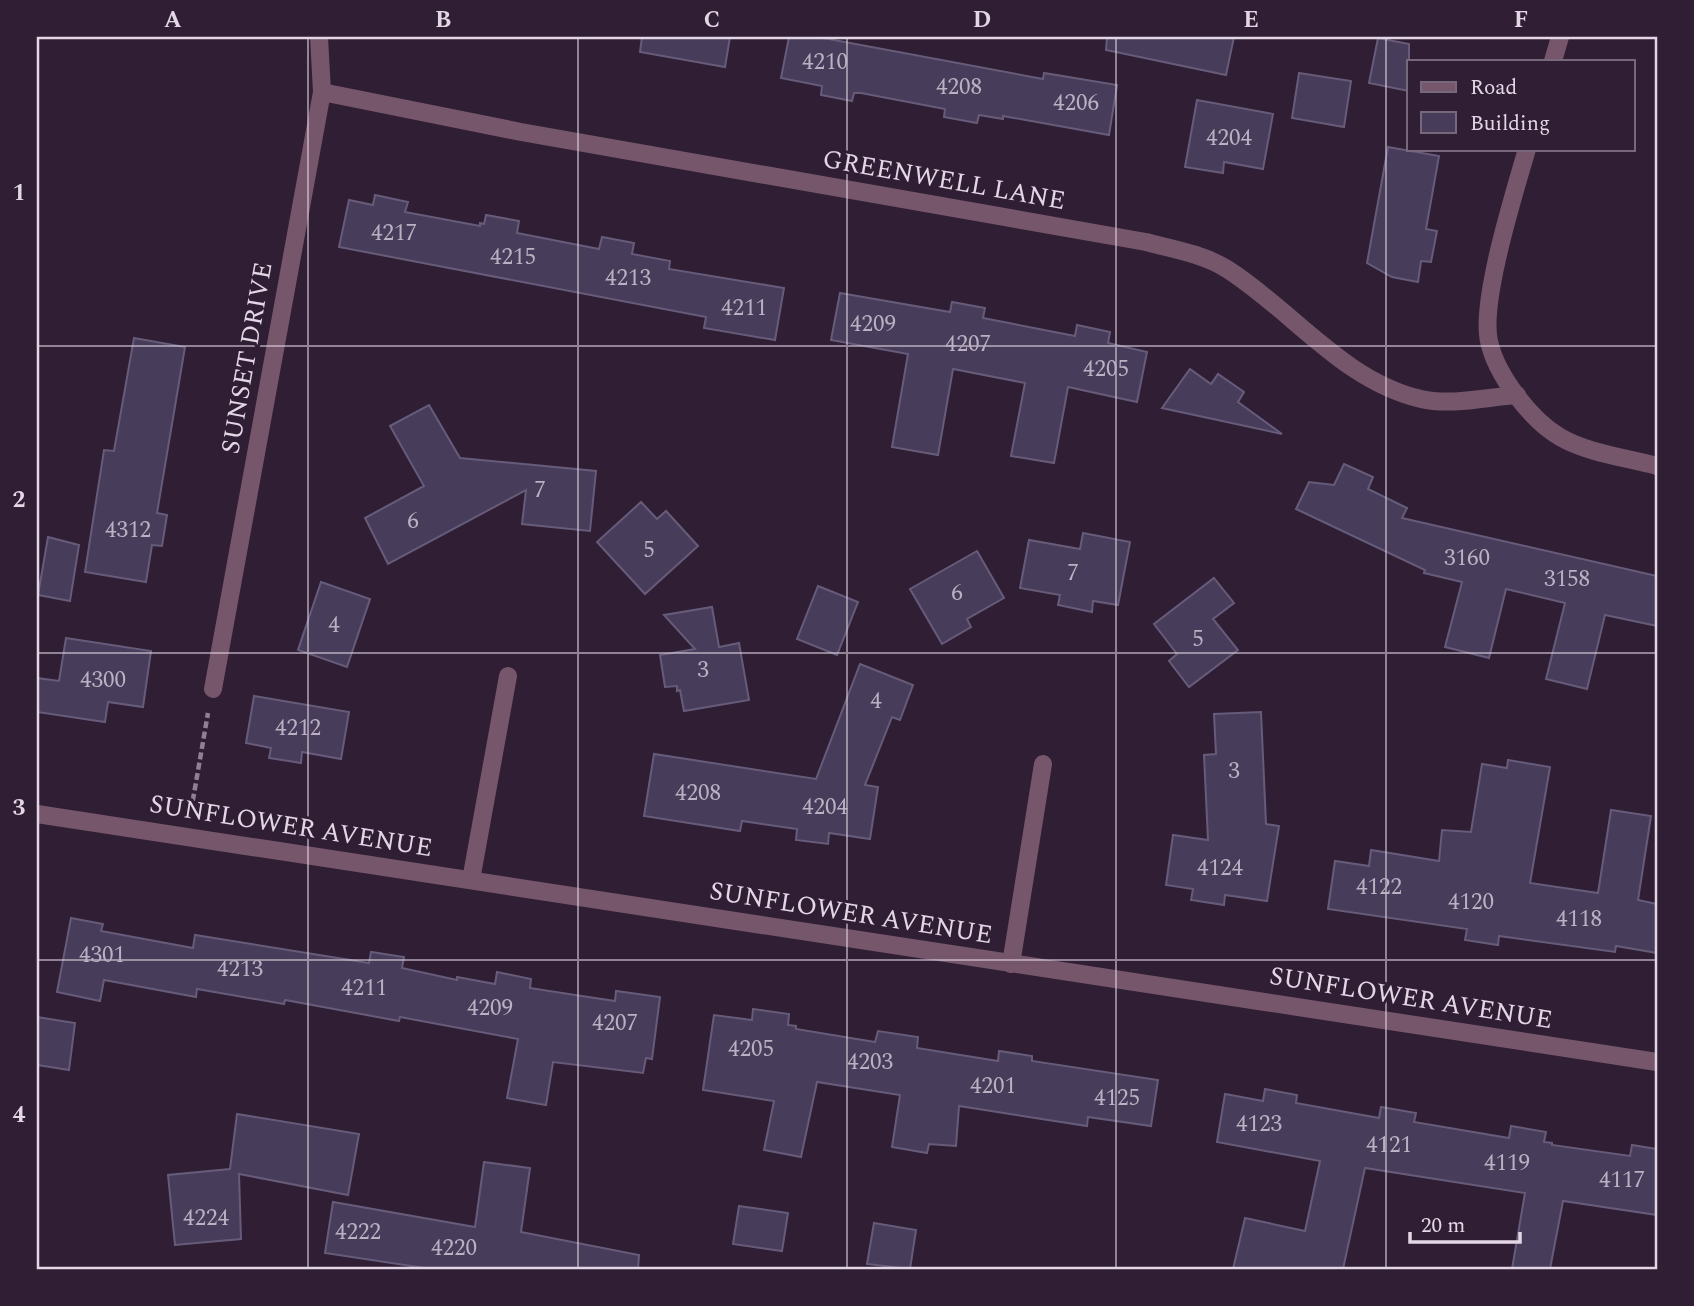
<svg xmlns="http://www.w3.org/2000/svg" width="1694" height="1306" font-family="Spectral,serif">
<style>
.building{fill:#473d5a;stroke:#665c7a;stroke-width:2}
.lines{fill:none;stroke-linecap:round;stroke-linejoin:round}
.path{stroke:#8f8093;stroke-width:4.5;stroke-dasharray:7 3.5;stroke-linecap:butt}
.minor{stroke:#75566a;stroke-width:18}
.grid{fill:none;stroke:#e3d7e6;stroke-width:2;stroke-opacity:0.55}
.labels{text-anchor:middle;dominant-baseline:central;stroke-width:6;stroke-linejoin:round;paint-order:stroke}
.number-label{font-size:23px;fill:#bcb0c3}
.street-label{font-size:26px;fill:#e3d7e6;stroke:#301e35}
.neatline{fill:none;stroke:#e3d7e6;stroke-width:2.5}
.grid-label{font-size:23px;text-anchor:middle;font-weight:bold;fill:#e3d7e6}
</style>
<rect width="100%" height="100%" fill="#301e35"/>
<g class="building">
<polygon points="642,37 730,37 725,67 640,52"/>
<polygon points="789,37 818,37 1043,79 1044,73 1117,85 1109,135 1003,116 1003,119 979,115 977,123 944,117 945,109 861,93 854,93 852,101 821,95 822,86 781,78"/>
<polygon points="1107,37 1234,37 1226,75 1106,50"/>
<polygon points="1378,38 1409,44 1409,91 1369,83"/>
<polygon points="1299,73 1351,81 1344,127 1292,118"/>
<polygon points="1197,100 1273,114 1263,169 1224,162 1223,173 1185,167"/>
<polygon points="1388,147 1439,156 1426,229 1437,231 1431,262 1421,261 1418,282 1392,277 1367,263"/>
<polygon points="375,195 408,202 405,212 480,226 480,223 484,224 486,215 519,221 517,233 599,249 602,237 634,243 632,254 670,261 669,269 784,288 775,340 704,328 706,317 339,247 349,200 373,205"/>
<polygon points="840,293 950,312 952,302 985,308 983,318 1075,336 1077,325 1110,332 1108,343 1147,352 1137,402 1068,387 1054,463 1011,456 1025,383 953,369 938,455 892,447 908,354 831,340"/>
<polygon points="134,338 185,347 157,513 167,515 162,546 152,545 146,582 85,572 104,450 114,451"/>
<polygon points="1190,369 1211,384 1218,374 1244,392 1238,402 1282,434 1162,408"/>
<polygon points="429,405 460,458 596,471 590,531 522,524 526,490 388,564 365,518 424,486 390,426"/>
<polygon points="1344,464 1373,477 1368,489 1407,508 1402,518 1657,576 1657,626 1605,615 1587,689 1546,679 1565,603 1506,589 1489,658 1445,647 1462,582 1424,573 1425,570 1296,509 1309,482 1334,485"/>
<polygon points="641,502 657,519 666,511 698,546 645,594 597,542"/>
<polygon points="1083,533 1130,542 1118,605 1093,601 1092,612 1058,605 1060,595 1020,588 1029,540 1080,549"/>
<polygon points="48,537 79,545 70,601 38,595"/>
<polygon points="977,551 1004,598 967,619 971,627 942,644 910,589"/>
<polygon points="1214,578 1234,603 1213,619 1238,650 1189,687 1169,661 1177,654 1154,624"/>
<polygon points="321,582 370,599 347,667 298,650"/>
<polygon points="818,586 858,602 837,655 797,639"/>
<polygon points="712,607 719,647 739,643 749,700 684,711 680,690 677,691 677,686 665,687 660,655 695,649 664,615"/>
<polygon points="66,638 151,651 143,707 108,702 105,722 37,712 37,678 59,681"/>
<polygon points="860,664 913,685 900,720 892,717 865,785 878,787 870,839 829,833 828,844 796,840 797,829 742,821 740,831 644,816 654,754 816,779"/>
<polygon points="254,696 349,712 341,759 302,752 301,763 269,758 271,748 246,743"/>
<polygon points="1261,712 1266,824 1279,826 1267,901 1225,895 1224,905 1191,900 1193,889 1166,885 1173,835 1208,840 1204,755 1216,754 1214,714"/>
<polygon points="1508,760 1550,767 1530,883 1598,893 1611,810 1651,816 1638,900 1657,904 1657,953 1616,946 1615,952 1499,936 1498,945 1465,940 1467,929 1328,909 1335,861 1369,866 1371,850 1439,861 1442,830 1471,832 1482,764 1507,768"/>
<polygon points="71,918 103,924 101,931 193,948 195,935 369,963 371,952 404,957 402,968 457,980 457,977 495,984 497,972 531,979 530,988 562,993 615,1001 616,991 660,997 652,1059 646,1058 643,1073 553,1062 546,1105 507,1098 518,1039 400,1017 399,1021 285,1000 284,1004 197,989 196,997 104,980 100,1001 57,992"/>
<polygon points="753,1009 789,1014 788,1025 796,1026 796,1029 875,1042 878,1031 918,1037 917,1048 998,1061 999,1051 1032,1056 1032,1061 1158,1080 1151,1126 1088,1117 1087,1126 959,1106 956,1146 929,1144 927,1153 892,1147 900,1095 817,1082 801,1157 764,1150 774,1101 703,1090 714,1015 752,1020"/>
<polygon points="37,1017 75,1023 69,1070 37,1065"/>
<polygon points="1265,1089 1297,1095 1296,1103 1379,1118 1381,1107 1416,1113 1414,1122 1509,1138 1511,1126 1546,1132 1544,1142 1552,1143 1552,1145 1630,1156 1632,1145 1657,1149 1657,1215 1563,1201 1550,1269 1512,1269 1525,1193 1365,1168 1343,1269 1233,1269 1245,1218 1305,1231 1320,1161 1217,1142 1225,1094 1263,1101"/>
<polygon points="237,1114 359,1134 348,1195 239,1174 241,1239 175,1245 168,1175 230,1169"/>
<polygon points="484,1162 530,1168 521,1232 639,1255 638,1269 431,1269 325,1253 333,1202 475,1227"/>
<polygon points="739,1206 788,1213 782,1251 733,1244"/>
<polygon points="874,1223 916,1230 910,1269 867,1264"/>
</g>
<g class="lines">
<polyline class="path" points="191,811 208,713"/>
<g class="minor">
<polyline points="1553,61 1560,37"/>
<path d="M322 92 521 132 1146 242C1173 249 1203 254 1227 269 1292 310 1343 381 1421 399 1451 406 1487 397 1517 395"/>
<path d="M1527 149C1515 191 1480 301 1489 341 1496 375 1531 420 1560 437 1587 453 1628 458 1657 466"/>
<polyline points="213,689 322,92 319,37"/>
<polyline points="37,814 1657,1062"/>
<polyline points="471,880 508,676"/>
<polyline points="1011,964 1043,764"/>
</g>
</g>
<path class="grid" d="M308 37V1269M578 37V1269M847 37V1269M1116 37V1269M1386 37V1269M37 346H1657M37 653H1657M37 960H1657"/>
<g class="labels">
<g class="number-label">
<text x="825" y="62">4210</text>
<text x="959" y="87">4208</text>
<text x="1076" y="103">4206</text>
<text x="1229" y="138">4204</text>
<text x="394" y="233">4217</text>
<text x="513" y="257">4215</text>
<text x="628" y="278">4213</text>
<text x="744" y="308">4211</text>
<text x="873" y="324">4209</text>
<text x="968" y="344">4207</text>
<text x="1106" y="369">4205</text>
<text x="540" y="490">7</text>
<text x="413" y="521">6</text>
<text x="128" y="530">4312</text>
<text x="649" y="550">5</text>
<text x="1467" y="558">3160</text>
<text x="1073" y="573">7</text>
<text x="1567" y="579">3158</text>
<text x="957" y="593">6</text>
<text x="334" y="625">4</text>
<text x="1198" y="639">5</text>
<text x="703" y="670">3</text>
<text x="103" y="680">4300</text>
<text x="876" y="701">4</text>
<text x="298" y="728">4212</text>
<text x="1234" y="771">3</text>
<text x="698" y="793">4208</text>
<text x="825" y="807">4204</text>
<text x="1220" y="868">4124</text>
<text x="1379" y="887">4122</text>
<text x="1471" y="902">4120</text>
<text x="1579" y="919">4118</text>
<text x="102" y="955">4301</text>
<text x="240" y="969">4213</text>
<text x="364" y="988">4211</text>
<text x="490" y="1008">4209</text>
<text x="615" y="1023">4207</text>
<text x="751" y="1049">4205</text>
<text x="870" y="1062">4203</text>
<text x="993" y="1086">4201</text>
<text x="1117" y="1098">4125</text>
<text x="1259" y="1124">4123</text>
<text x="1389" y="1145">4121</text>
<text x="1507" y="1163">4119</text>
<text x="1622" y="1180">4117</text>
<text x="206" y="1218">4224</text>
<text x="358" y="1232">4222</text>
<text x="454" y="1248">4220</text>
</g>
<g class="street-label">
<text transform="translate(944 180) rotate(10)">GREENWELL LANE</text>
<text transform="translate(247 358) rotate(-80)">SUNSET DRIVE</text>
<text transform="translate(291 826) rotate(9)">SUNFLOWER AVENUE</text>
<text transform="translate(851 913) rotate(9)">SUNFLOWER AVENUE</text>
<text transform="translate(1411 998) rotate(9)">SUNFLOWER AVENUE</text>
</g>
</g>
<rect width="1694" height="1306" fill="none" stroke="#301e35" stroke-width="77"/>
<rect x="1407" y="60" width="228" height="91" fill="#301e35" stroke="#78687c" stroke-width="2"/>
<rect x="1421" y="82" width="35" height="10" fill="#75566a" stroke="#78687c" stroke-width="2"/>
<text x="1470" y="94" font-size="21" fill="#e3d7e6">Road</text>
<rect x="1421" y="112" width="35" height="21" fill="#473d5a" stroke="#78687c" stroke-width="2"/>
<text x="1470" y="130" font-size="21" fill="#e3d7e6">Building</text>
<path d="M1410 1232v10h110v-10" fill="none" stroke="#e3d7e6" stroke-width="3.5"/>
<text x="1421" y="1232" font-size="21" fill="#e3d7e6" stroke="#301e35" stroke-width="5" paint-order="stroke">20 m</text>
<rect x="38" y="38" width="1618" height="1230" class="neatline"/>
<g class="grid-label">
<text x="173" y="27">A</text>
<text x="443" y="27">B</text>
<text x="712" y="27">C</text>
<text x="982" y="27">D</text>
<text x="1251" y="27">E</text>
<text x="1521" y="27">F</text>
<text x="19" y="200">1</text>
<text x="19" y="507">2</text>
<text x="19" y="815">3</text>
<text x="19" y="1122">4</text>
</g>
</svg>
